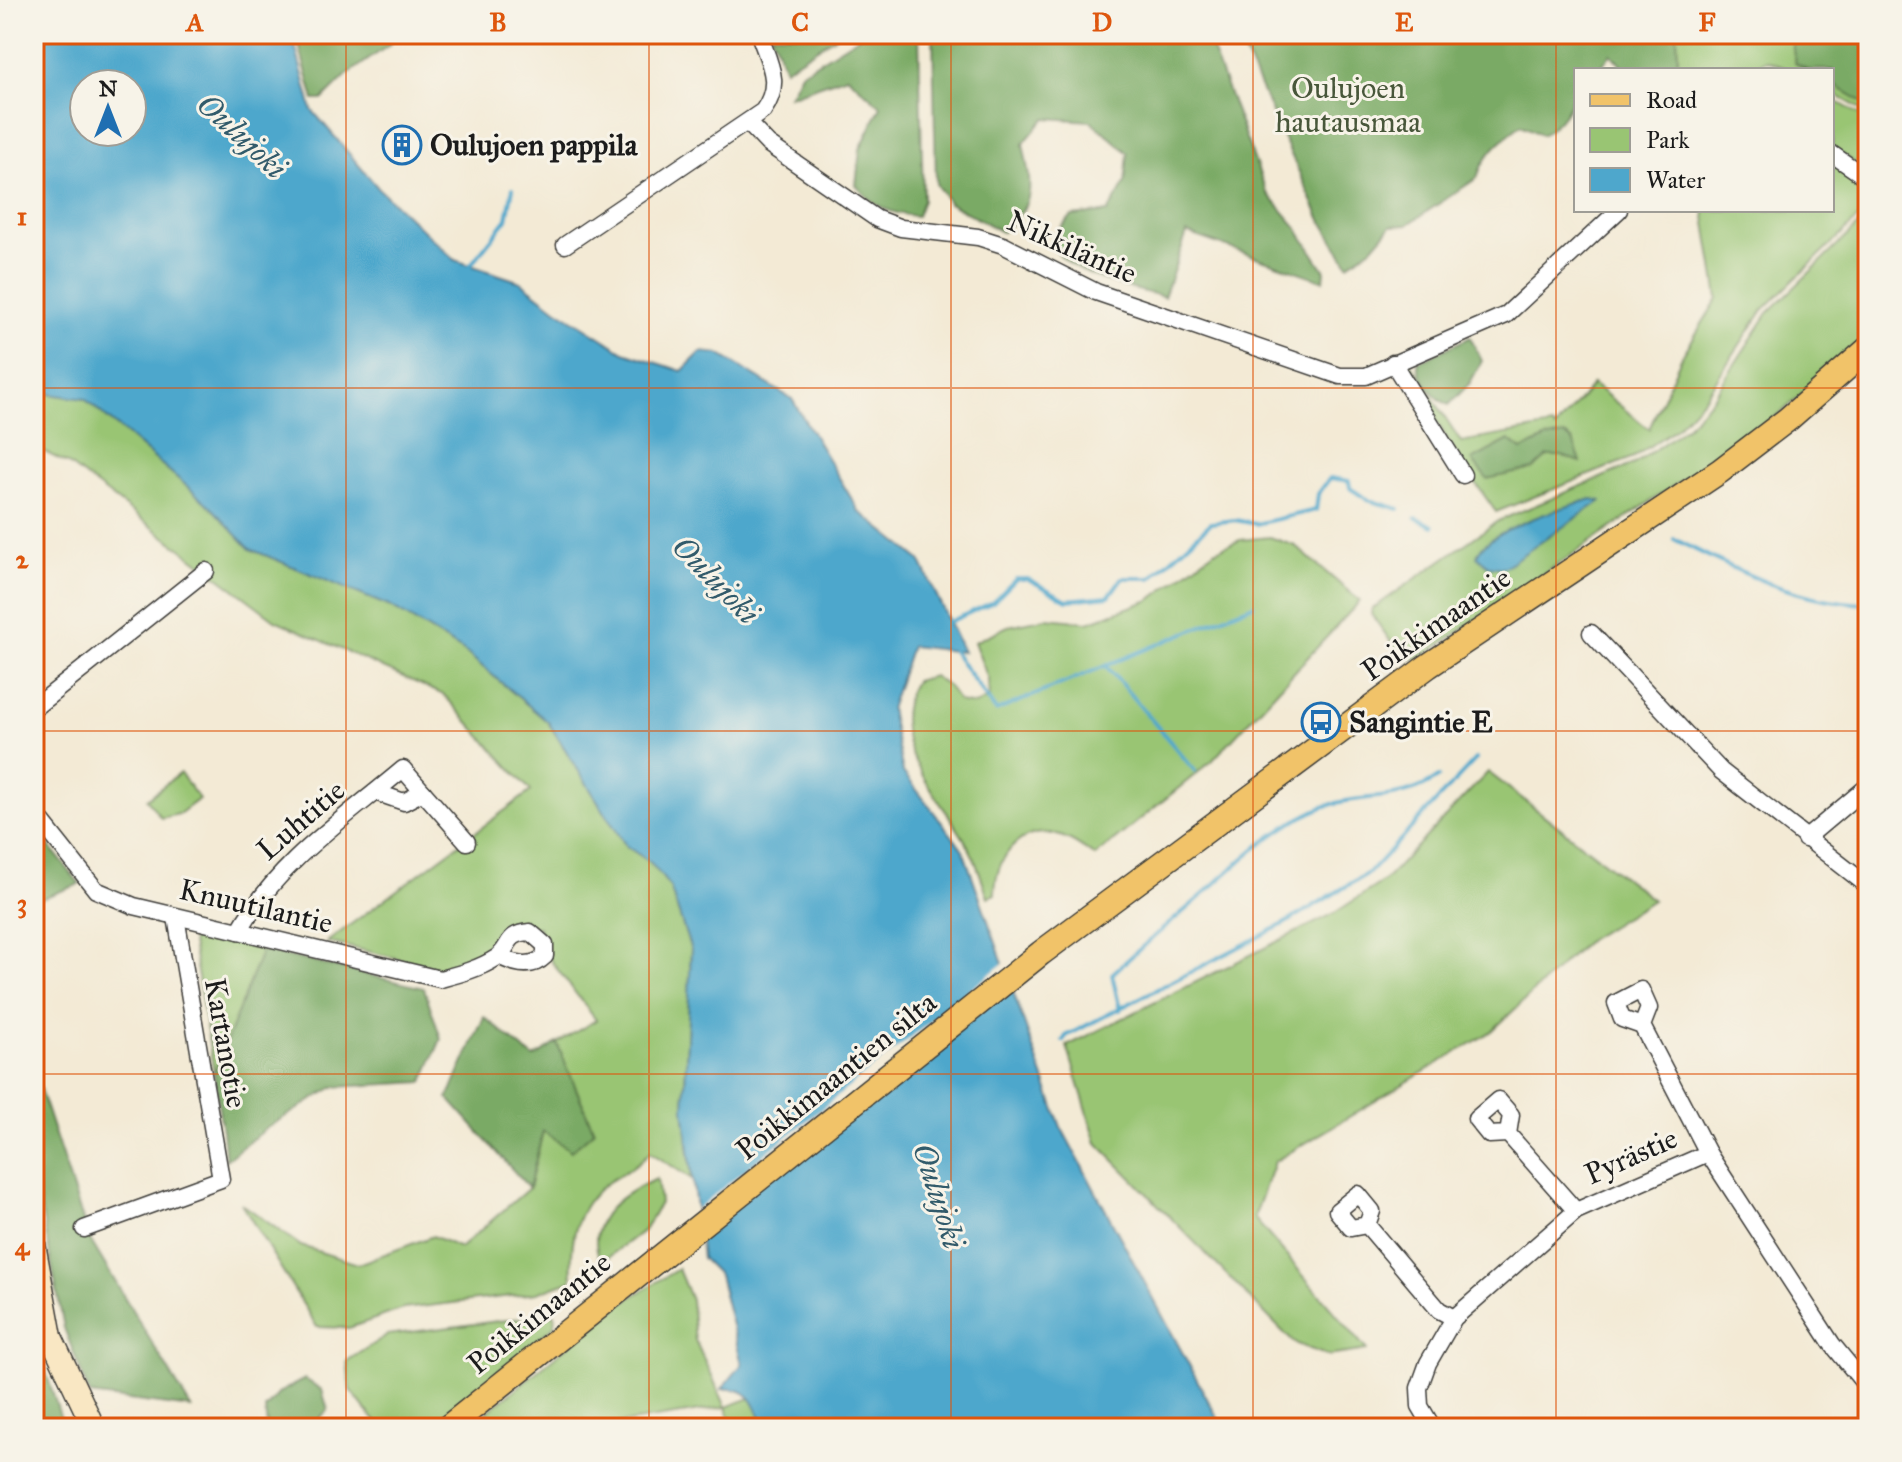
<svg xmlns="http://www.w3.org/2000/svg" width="1902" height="1462" font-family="'IM FELL Great Primer',serif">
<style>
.green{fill:#99c573;stroke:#5a7048;stroke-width:2}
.forest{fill:#7aaa65;stroke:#4b6340;stroke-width:2}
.water{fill:#4ea7cc;stroke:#356274;stroke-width:2;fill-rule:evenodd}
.pier{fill:#f3ead5}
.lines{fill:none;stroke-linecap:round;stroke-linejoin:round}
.stream{stroke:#4ea7cc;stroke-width:4}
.street-casing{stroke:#3c3b38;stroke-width:19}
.secondary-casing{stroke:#3c3b38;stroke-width:25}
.primary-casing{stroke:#3c3b38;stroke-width:27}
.street{stroke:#fff;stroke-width:16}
.secondary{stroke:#f9e7c3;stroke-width:22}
.primary{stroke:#f1c369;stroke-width:24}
.grid{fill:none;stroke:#de560d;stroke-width:2;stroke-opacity:0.55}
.labels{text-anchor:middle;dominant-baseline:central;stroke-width:6;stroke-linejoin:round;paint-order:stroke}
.park-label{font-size:30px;fill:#48573a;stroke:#f7f3e8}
.poi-label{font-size:30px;font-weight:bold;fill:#1c1c1c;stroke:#f7f3e8;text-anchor:start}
.street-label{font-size:30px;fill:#1c1c1c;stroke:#f7f3e8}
.water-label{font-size:32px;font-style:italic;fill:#325b6b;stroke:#f7f3e8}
.neatline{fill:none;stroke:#de560d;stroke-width:3}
.grid-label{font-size:26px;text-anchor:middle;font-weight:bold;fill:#de560d}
</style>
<rect width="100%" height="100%" fill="#f7f3e8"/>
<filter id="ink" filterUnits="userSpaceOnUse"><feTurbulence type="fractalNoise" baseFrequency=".0125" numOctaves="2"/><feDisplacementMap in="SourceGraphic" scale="16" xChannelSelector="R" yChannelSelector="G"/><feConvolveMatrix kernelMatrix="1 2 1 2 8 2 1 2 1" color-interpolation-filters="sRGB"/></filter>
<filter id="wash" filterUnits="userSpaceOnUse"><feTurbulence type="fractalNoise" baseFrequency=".006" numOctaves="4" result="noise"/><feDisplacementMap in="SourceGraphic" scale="32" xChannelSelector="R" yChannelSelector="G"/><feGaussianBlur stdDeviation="1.8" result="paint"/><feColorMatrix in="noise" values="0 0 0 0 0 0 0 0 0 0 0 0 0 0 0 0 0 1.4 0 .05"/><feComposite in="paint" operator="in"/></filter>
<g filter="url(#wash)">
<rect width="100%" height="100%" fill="#f3ead5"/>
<g class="green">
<polygon points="1677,34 1868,34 1868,113 1832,93 1832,70 1790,70 1767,60 1745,70 1678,70"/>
<polygon points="1832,99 1868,119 1868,172 1832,147"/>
<polygon points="1832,161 1868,186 1868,209 1763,310 1705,397 1676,428 1634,457 1496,512 1462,464 1405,368 1409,361 1461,442 1552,426 1555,429 1593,384 1649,429 1681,358 1718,298 1704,210 1832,210"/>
<polygon points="1868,216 1868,336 1783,411 1422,657 1405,661 1371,614 1372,609 1498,521 1636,463 1686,427 1712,399 1768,313"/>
<path d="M34 392 85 399 210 506 250 549 391 607 464 651 548 722 626 846 650 862 670 887 691 950 684 1109 692 1179 650 1152C638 1165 625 1172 610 1181 574 1205 570 1240 572 1280L537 1293 403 1309 349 1328 317 1327 241 1203 301 1246 358 1264 433 1236 460 1248 529 1188 543 1130 593 1131 557 1043 596 1020 551 961 538 927 513 929 492 951 439 968 327 942 531 791 444 695 275 620 67 463 34 447Z"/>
<path d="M1270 537 1295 546 1360 601 1212 761 1095 856C1087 851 1078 843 1068 839 1025 819 995 854 995 894L988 897C982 880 977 862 968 846 941 796 879 741 915 681L933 676 949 687 959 702 975 705 989 697 988 679 974 642 1008 626 1047 618 1088 622 1150 600 1214 551 1240 540Z"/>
<polygon points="1488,772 1653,900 1588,940 1492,1031 1274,1162 1254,1218 1367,1350 1328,1356 1294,1343 1097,1143 1067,1046 1333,914 1385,880"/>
<polygon points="180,773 199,799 179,814 161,818 147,799"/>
<polygon points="190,931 262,950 214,1073"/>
<path d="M657 1179 660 1203 645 1229 606 1259 599 1257C585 1217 624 1192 657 1179Z"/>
<polygon points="678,1269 691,1300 695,1340 726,1407 753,1397 765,1428 734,1428 726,1407 591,1428 468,1428 614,1308"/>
<polygon points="555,1314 554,1326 437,1422 423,1428 381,1428 350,1390 347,1361 387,1335"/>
</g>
<g class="forest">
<polygon points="296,34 396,34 389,45 347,75 322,100 314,100"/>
<polygon points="771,34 839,34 785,69"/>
<path d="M863 34H919L923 200 917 216C891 215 871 205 856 185L860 149 881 106 847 76 789 96 801 73Z"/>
<path d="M933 34H1206L1267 193 1295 225 1325 271 1324 281 1187 233 1164 297C1127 287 1077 279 1053 247L1058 230 1072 216 1108 212 1125 183 1128 153 1091 121 1045 118 1023 144C1031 185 1038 203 1002 232L949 203 936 184Z"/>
<path d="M1236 34H1677L1678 70H1625L1611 54 1598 70H1576C1576 98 1567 118 1542 135L1521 125C1501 140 1484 154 1477 178L1407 225 1391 226 1372 248 1348 264 1320 218Z"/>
<polygon points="1791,34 1868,34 1868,105 1832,84 1832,70 1808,70 1795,63"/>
<path d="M1470 337 1482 361 1470 383 1449 405C1435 399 1418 378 1418 362Z"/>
<polygon points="1565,435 1573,441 1581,462 1561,456 1548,456 1533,469 1487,479 1472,460 1509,440 1522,450 1547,438"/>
<polygon points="34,827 80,884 34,901"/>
<polygon points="262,950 424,988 441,1039 423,1082 334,1087 265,1129 226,1160 214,1073"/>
<polygon points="484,1017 534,1058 557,1043 594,1131 571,1151 543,1131 529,1188 448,1098"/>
<polygon points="34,1071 89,1238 191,1408 90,1395 64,1328 34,1173"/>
<polygon points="34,1330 37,1344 64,1428 39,1428 34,1422"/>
<polygon points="305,1379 322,1390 328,1410 309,1428 267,1428 265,1409 280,1392"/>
</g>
<g class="water">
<path d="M34 34H292L312 110 379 189 455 260 521 282 556 309 624 352 682 371 701 352 719 354 792 399 859 511 920 560 963 652 911 646 890 709 903 772 963 850 1061 1127 1223 1428H765C755 1403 751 1387 722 1389L742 1364 719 1275 702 1258 684 1109 691 950 670 887 650 862 626 846 548 722 464 651 391 607 250 549 210 506 85 399 34 392ZM84 84H132V132H84Z"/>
<path d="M1592 499 1601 501 1503 568 1488 566 1477 556C1483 531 1567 506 1592 499Z"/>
</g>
<polygon class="pier" points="1006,961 1012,977 695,1230 693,1212"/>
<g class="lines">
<g class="stream">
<polyline points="469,267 507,219 513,188"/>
<polyline points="1416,518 1433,526"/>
<path d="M1674 539C1739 572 1794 601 1868 604"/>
<polyline points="949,622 993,602 1016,579 1028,579 1067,600 1109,596 1122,578 1151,578 1211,523 1235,520 1256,524 1316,510 1318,494 1330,478 1349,481 1350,488 1368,500 1399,509"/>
<polyline points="953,651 996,711 1253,605"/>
<polyline points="1107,667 1195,771"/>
<path d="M1120 1010 1112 974C1142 946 1174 920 1205 893 1238 863 1271 831 1312 812 1358 789 1397 807 1439 777"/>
<polyline points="1063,1041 1066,1036 1282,925 1370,872 1476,759"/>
</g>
</g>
</g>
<g filter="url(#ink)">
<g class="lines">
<defs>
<g id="street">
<polyline points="748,123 768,144 877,219 901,228 978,237 1003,245 1096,292 1340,376 1366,376 1506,315 1619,210"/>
<polyline points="1832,154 1868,179"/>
<path d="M565 245 763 111C783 83 769 63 759 34"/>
<polyline points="1393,363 1463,475"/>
<polyline points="1591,633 1721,771 1868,886"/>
<polyline points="34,708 206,571"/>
<polyline points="423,792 467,842"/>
<path d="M34 812 96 890 134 906 440 979C459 974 479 969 496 958 512 947 504 934 530 932L545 945V956C532 969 514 964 499 956"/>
<polyline points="1805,839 1868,786"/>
<path d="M239 931C277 863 344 819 403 769L423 792 404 802 375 792"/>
<polyline points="1642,1026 1622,1019 1616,1003 1641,990 1649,1008 1642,1026 1708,1153"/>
<polyline points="1508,1134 1489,1135 1476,1119 1498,1100 1511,1115 1508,1134 1576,1211"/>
<polyline points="1367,1225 1351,1228 1337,1211 1358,1194 1372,1211 1367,1225 1439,1310 1454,1318"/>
<polyline points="84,1229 221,1179 176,917"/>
<polyline points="1433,1428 1420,1406 1419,1388 1428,1363 1454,1318 1576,1211 1708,1153 1832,1344 1868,1388"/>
<polyline points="1862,1428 1868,1422"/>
</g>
<polyline id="secondary" points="34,1244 51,1337 94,1428"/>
<polyline id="primary" points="447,1428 1041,953 1428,666 1720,471 1788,419 1868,349"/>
</defs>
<use href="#street" class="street-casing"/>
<use href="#secondary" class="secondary-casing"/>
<use href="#primary" class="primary-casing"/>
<use href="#street" class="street"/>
<use href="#secondary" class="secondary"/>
<use href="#primary" class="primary"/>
</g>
</g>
<path class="grid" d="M346 34V1428M649 34V1428M951 34V1428M1253 34V1428M1556 34V1428M34 388H1868M34 731H1868M34 1074H1868"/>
<defs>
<symbol id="building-ring" viewBox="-11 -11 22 22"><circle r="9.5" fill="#f7f3e8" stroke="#1f6fb2" stroke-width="1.5"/><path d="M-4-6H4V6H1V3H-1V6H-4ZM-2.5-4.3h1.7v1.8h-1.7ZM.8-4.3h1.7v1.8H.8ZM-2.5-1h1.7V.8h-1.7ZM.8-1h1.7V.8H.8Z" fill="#1f6fb2"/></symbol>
<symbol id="bus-ring" viewBox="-11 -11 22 22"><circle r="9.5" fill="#f7f3e8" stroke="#1f6fb2" stroke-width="1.5"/><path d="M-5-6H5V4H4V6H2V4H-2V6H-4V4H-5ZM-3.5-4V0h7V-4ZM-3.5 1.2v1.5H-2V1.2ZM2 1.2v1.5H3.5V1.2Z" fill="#1f6fb2"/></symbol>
</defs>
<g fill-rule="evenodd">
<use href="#building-ring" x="380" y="123" width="44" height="44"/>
<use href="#bus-ring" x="1299" y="700" width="44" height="44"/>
</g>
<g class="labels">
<g class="park-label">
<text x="1348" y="88">Oulujoen<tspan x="1348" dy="34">hautausmaa</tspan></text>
</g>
<g class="poi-label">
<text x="430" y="145">Oulujoen pappila</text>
<text x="1349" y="722">Sangintie E</text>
</g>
<g class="street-label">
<text transform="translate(1072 247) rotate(24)">Nikkiläntie</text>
<text transform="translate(1436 624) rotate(-35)">Poikkimaantie</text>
<text transform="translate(301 820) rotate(-41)">Luhtitie</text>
<text transform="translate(256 906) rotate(13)">Knuutilantie</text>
<text transform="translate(226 1043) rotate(80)">Kartanotie</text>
<text transform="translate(836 1076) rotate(-39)">Poikkimaantien silta</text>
<text transform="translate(1631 1156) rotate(-24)">Pyrästie</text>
<text transform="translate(539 1313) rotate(-39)">Poikkimaantie</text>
</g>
<g class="water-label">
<text transform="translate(242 136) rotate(43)">Oulujoki</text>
<text transform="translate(716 580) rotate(46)">Oulujoki</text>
<text transform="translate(939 1196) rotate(73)">Oulujoki</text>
</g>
</g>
<rect width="1902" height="1462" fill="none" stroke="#f7f3e8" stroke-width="88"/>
<rect x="1574" y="68" width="260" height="144" fill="#f7f3e8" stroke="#9f9d96" stroke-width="2"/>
<rect x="1590" y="94" width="40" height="12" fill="#f1c369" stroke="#9f9d96" stroke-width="2"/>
<text x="1646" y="108" font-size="24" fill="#1c1c1c">Road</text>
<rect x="1590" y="128" width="40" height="24" fill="#99c573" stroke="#9f9d96" stroke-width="2"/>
<text x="1646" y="148" font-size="24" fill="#1c1c1c">Park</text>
<rect x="1590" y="168" width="40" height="24" fill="#4ea7cc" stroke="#9f9d96" stroke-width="2"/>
<text x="1646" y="188" font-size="24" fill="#1c1c1c">Water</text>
<g transform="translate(108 108)"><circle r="38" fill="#f7f3e8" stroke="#9f9d96" stroke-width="2"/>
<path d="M0-6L14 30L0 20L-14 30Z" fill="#1f6fb2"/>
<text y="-12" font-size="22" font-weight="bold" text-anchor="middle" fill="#1c1c1c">N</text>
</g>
<rect x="44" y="44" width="1814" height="1374" class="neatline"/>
<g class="grid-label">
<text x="195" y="31">A</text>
<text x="498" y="31">B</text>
<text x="800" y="31">C</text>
<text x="1102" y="31">D</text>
<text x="1404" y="31">E</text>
<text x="1707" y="31">F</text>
<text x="22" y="225">1</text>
<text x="22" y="568">2</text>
<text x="22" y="912">3</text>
<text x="22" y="1255">4</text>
</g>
</svg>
